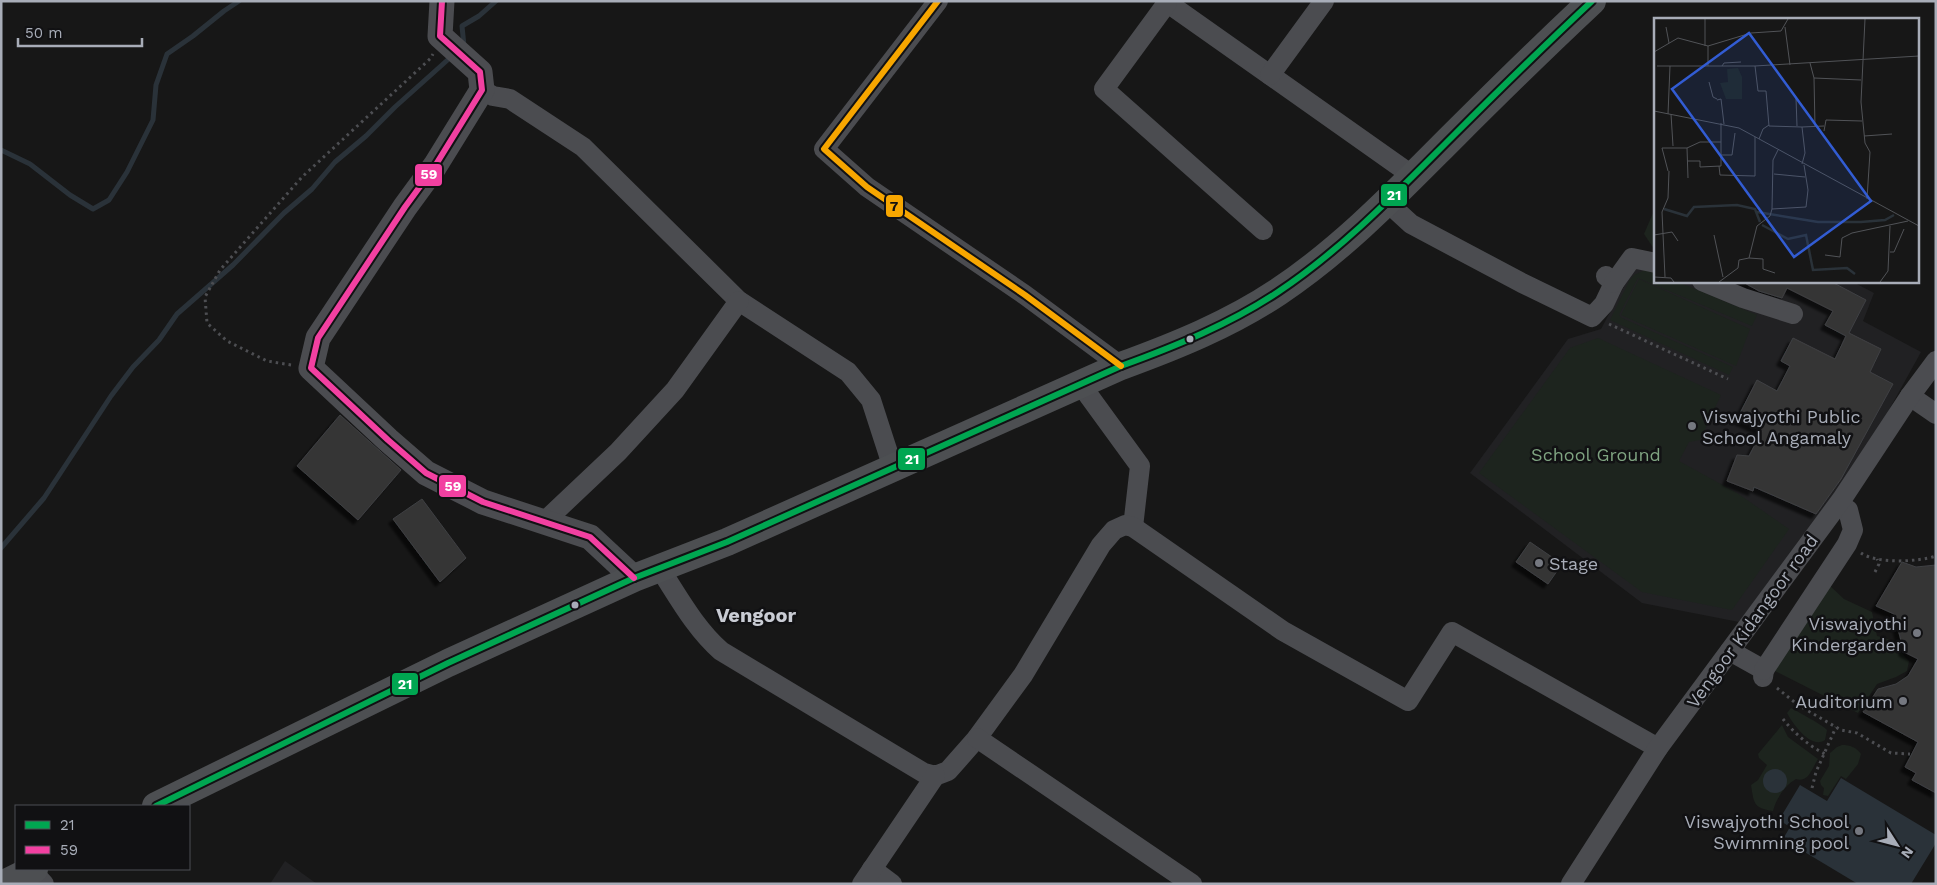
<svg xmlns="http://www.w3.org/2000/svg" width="1937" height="885" font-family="'Work Sans',sans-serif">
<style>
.built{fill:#212123}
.green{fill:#1d241e}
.water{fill:#2a3239}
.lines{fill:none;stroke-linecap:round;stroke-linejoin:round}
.stream{stroke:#2a3239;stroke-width:5}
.building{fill:#353536;stroke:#3f4043;filter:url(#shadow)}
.path{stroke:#4d4e52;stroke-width:3;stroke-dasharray:2.5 4;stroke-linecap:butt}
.minor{stroke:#4b4c50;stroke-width:20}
.tertiary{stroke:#4b4c50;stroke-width:25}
.primary{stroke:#4d4f52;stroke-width:28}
.bus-1-casing{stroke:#111113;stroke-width:10}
.bus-2-casing{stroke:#111113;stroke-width:10}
.bus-3-casing{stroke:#111113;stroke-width:10}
.bus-1{stroke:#00a651;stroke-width:6}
.bus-2{stroke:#f240a1;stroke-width:6}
.bus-3{stroke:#f7a600;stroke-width:6}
.bus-dot{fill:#a8adb8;stroke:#111113;stroke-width:2}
.poi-dot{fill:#757880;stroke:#111113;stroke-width:2}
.labels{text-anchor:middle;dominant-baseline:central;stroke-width:5;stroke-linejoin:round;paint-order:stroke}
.poi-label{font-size:18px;fill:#a8adb8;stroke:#111113;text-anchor:end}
.park-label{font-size:18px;fill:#7fa381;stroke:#111113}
.street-label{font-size:18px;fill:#a8adb8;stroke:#111113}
.quarter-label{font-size:20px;font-weight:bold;fill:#c9ccd4;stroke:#111113}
.inset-river{fill:none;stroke:#2a3239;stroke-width:2.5}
.inset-road{fill:none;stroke:#515357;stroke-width:1}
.view{fill:#325cd3;fill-opacity:0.15;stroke:#325cd3;stroke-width:2.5}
.inset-edge{fill:none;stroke:#a8adb8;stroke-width:2.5}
.line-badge{stroke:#111113;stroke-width:2}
.badge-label{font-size:14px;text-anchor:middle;font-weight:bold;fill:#fff}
.pale-badge-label{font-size:14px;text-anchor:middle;font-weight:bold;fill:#111}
</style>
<defs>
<filter id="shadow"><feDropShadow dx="-4.5" dy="4.5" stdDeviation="1" flood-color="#0009"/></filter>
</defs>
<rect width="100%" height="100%" fill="#171717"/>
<g class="built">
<polygon points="1636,264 1656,271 1656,281 1690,281 1794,322 1746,291 1751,281 1851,281 1874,293 1863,321 1921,352 1858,466 1739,622 1642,603 1470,473 1568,339 1601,329"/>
<polygon points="285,861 317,884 270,884"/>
</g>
<g class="green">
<polygon points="1656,206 1656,252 1644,234"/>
<polygon points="1647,269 1656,273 1656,281 1676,281 1757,315 1752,326 1638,278 1619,315 1622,318 1733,367 1729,375 1610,320 1629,281 1634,275"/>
<polygon points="1639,279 1750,329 1736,366 1621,315"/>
<polygon points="1598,338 1721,395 1700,440 1689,442 1679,461 1737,493 1789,529 1732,610 1642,592 1479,473 1570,348"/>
<path d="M1828 584 1844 599 1872 612 1877 636C1896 639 1896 648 1909 661L1907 671 1896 677 1877 684 1858 713 1775 671Z"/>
<path d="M1791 708C1797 711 1824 726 1827 730L1825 740C1811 750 1793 724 1787 713Z"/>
<path d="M1782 725 1788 737 1818 759C1812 768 1809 783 1796 779 1785 785 1776 799 1773 811 1753 808 1754 803 1751 785L1758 780 1767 765 1759 758 1758 754Z"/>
<path d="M1842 745C1850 745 1856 747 1861 754L1858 764 1846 779 1841 776 1828 796 1823 795 1824 788 1821 785 1820 781 1829 766 1830 753 1837 747Z"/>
</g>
<g class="water">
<circle cx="1775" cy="781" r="12"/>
<polygon points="1841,778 1936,835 1936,843 1911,884 1858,884 1783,839 1790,827 1779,820 1800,785 1827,801"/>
</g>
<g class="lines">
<g class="stream">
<polyline points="464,46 462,26 479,16 496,1"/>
<polyline points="1,150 30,164 70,195 93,209 109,200 127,172 153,120 156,85 167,54 193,36 224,11 239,1"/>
<polyline points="1,548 44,498 111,396 133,367 159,340 177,314 233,265 284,213 312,189 335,162 366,136 395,107 452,56"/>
</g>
</g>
<g class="building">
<polygon points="1741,281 1830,281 1866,300 1849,333 1881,349 1870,372 1893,384 1841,479 1816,514 1754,487 1753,491 1727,481 1737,455 1749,456 1762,431 1737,419 1757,380 1777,391 1790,366 1781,361 1793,338 1835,359 1846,336 1825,325 1833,311 1787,288 1782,298 1759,291"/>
<polygon points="340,415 401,470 358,520 297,466"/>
<polygon points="422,499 466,558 440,582 393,519"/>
<polygon points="1530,542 1562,564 1548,584 1516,562"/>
<polygon points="1902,562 1916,567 1936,565 1936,793 1912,780 1916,773 1905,767 1918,742 1863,712 1878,689 1896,684 1908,676 1918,659 1904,652 1894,614 1876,606"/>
</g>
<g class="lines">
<g class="path">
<polyline points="1609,324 1728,379"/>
<polyline points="291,365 267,361 227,341 207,323 205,297 220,270 302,177 431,58 433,54"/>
<path d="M1861 553C1877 564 1918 562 1936 556"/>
<polyline points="1875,572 1879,564 1877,559"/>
<polyline points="1777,688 1798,705 1841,730 1857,733 1891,753 1910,754"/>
<path d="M1783 719C1794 733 1809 746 1825 754"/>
<polyline points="1812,788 1816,772 1836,727"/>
</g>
<g class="minor">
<polyline points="938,1 824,149 867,187 1025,295 1121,366"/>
<polyline points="1165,1 1413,176"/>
<polyline points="1167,3 1104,89 1263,230"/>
<polyline points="1270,75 1324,1"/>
<polyline points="482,90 493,96 510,99 583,147 739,301 848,372 871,400 893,468"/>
<polyline points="1387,202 1411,224 1522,283 1592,317 1604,304 1614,283 1606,276"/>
<polyline points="1702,281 1743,298 1793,314"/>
<polyline points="1614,283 1632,258 1656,263"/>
<polyline points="1081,385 1140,466 1133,527"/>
<polyline points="1910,396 1936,414"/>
<polyline points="544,522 618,452 675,390 739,301"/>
<path d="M660 569C679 598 695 628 721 651L924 773 935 776 948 771 977 738 1023 675 1101 545 1114 530 1125 525 1133 527 1283 631 1408 701 1452 632 1658 748"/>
<polyline points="1730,651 1764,670 1763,677"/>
<polyline points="1764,670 1847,544 1853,530 1848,510 1838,505"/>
<polyline points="977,738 1192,884"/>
<polyline points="872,869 892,884"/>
<polyline points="31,870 44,884"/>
<polyline points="862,884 935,776"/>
<polyline points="1571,884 1658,748 1842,499 1910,396 1936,361"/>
</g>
<polyline class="tertiary" points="442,1 440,36 480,72 482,90 435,166 405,207 318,338 311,368 388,440 426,473 483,502 590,537 634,578"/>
<g class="primary">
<path d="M156 806 448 663 634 578 727 542 1121 366C1176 346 1230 324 1278 292 1344 248 1398 191 1453 136 1499 90 1545 45 1592 1"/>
<polyline points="4,884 34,869"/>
</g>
<defs>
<path id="bus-1" d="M156 806 448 663 634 578 727 542 1121 366C1176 346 1230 324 1278 292 1344 248 1398 191 1453 136 1499 90 1545 45 1592 1"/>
<polyline id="bus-2" points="442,1 440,36 480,72 482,90 435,166 405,207 318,338 311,368 388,440 426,473 483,502 590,537 634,578"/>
<polyline id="bus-3" points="938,1 824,149 867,187 1025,295 1121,366"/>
</defs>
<use href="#bus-1" class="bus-1-casing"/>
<use href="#bus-2" class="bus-2-casing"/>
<use href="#bus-3" class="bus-3-casing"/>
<use href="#bus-1" class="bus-1"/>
<use href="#bus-2" class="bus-2"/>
<use href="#bus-3" class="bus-3"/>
</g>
<g class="bus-dot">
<circle cx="1190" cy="339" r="4.5"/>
<circle cx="575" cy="605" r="4.5"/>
</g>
<g class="poi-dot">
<circle cx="1692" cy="426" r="5"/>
<circle cx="1539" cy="563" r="5"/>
<circle cx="1917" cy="633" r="5"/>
<circle cx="1903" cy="701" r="5"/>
<circle cx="1859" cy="831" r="5"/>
</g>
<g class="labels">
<g class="poi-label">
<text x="1702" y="416" text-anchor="start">Viswajyothi Public<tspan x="1702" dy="21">School Angamaly</tspan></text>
<text x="1549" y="563" text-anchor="start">Stage</text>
<text x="1907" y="623">Viswajyothi<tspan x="1907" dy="21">Kindergarden</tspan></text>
<text x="1893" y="701">Auditorium</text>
<text x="1849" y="821">Viswajyothi School<tspan x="1849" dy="21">Swimming pool</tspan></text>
</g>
<g class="park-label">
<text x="1596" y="454">School Ground</text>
</g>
<g class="street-label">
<text transform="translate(1752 621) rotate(-54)">Vengoor Kidangoor road</text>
</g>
<g class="quarter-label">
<text x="756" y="615">Vengoor</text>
</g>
</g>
<g transform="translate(1654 18)">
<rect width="265" height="265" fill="#171717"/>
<path d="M84 50 88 59V81H72L66 65 74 64 73 51Z" fill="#1d241e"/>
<path class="inset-river" d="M10 191 33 198 40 189 83 187 101 191 106 204M103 194 164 204H207L231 202 240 197M108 207 134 221 152 217 159 252 193 250 201 256"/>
<path class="inset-road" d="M51 1V28M211 1 207 84 211 125 216 134 213 181M12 9 15 25M131 9 136 47M54 28V48M0 34 24 20 54 28 97 15 127 13 134 1M156 45 160 60 161 109M3 48H101L265 38M68 48 70 45 87 44M101 48 104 73H112L115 108 148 109 151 135 148 146M160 60 207 62M55 64 59 79 63 81M142 80 143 108M63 82 67 81 70 106M0 93 85 110 265 208M14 96 16 48M17 96 19 128M148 109 170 108M170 113 172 102 208 103M210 118 238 116M105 121 109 111 115 107M33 130 46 124H67M67 137H78L81 115M33 143H46V149L67 148V105M65 148 66 157 101 158V119M14 153 8 130H33L34 160M120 156 151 159M118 191 119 142 124 132M0 217 18 214 24 223M60 217 69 259M236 234H240L250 211M171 237 186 239 188 220 198 215 254 203M95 240 109 241V251L121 255M0 259 17 260 20 264M11 259 8 194 14 180 15 153M65 264 84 250 85 242 95 240 103 208 116 198 118 191 152 189 154 172 150 147M226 264 234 253 236 208"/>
<path class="view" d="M95 15 217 183 140 239 18 71Z"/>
<rect width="265" height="265" class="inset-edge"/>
</g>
<g class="line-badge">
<rect x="414" y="163" width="29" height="24" rx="5" fill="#f240a1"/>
<rect x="1380" y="183" width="28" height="24" rx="5" fill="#00a651"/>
<rect x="885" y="194" width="19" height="24" rx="5" fill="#f7a600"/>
<rect x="897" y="447" width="29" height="24" rx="5" fill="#00a651"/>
<rect x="438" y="474" width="29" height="24" rx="5" fill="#f240a1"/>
<rect x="391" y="672" width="28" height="24" rx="5" fill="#00a651"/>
</g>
<g class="badge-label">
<text x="429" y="179">59</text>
<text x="1394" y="200">21</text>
<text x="912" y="464">21</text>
<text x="453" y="491">59</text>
<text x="405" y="689">21</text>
</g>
<g class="pale-badge-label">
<text x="894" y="211">7</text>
</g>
<rect width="1937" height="885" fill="none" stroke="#a8adb8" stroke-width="5"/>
<rect x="15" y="805" width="175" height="65" fill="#111113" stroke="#4d4f55"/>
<rect x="25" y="821" width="25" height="8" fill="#00a651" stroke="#4d4f55"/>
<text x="60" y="830" font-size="15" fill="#a8adb8">21</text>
<rect x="25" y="846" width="25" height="8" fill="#f240a1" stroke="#4d4f55"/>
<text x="60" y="855" font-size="15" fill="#a8adb8">59</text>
<g transform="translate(1897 845) rotate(126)" stroke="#111113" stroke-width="4" paint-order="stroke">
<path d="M0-4L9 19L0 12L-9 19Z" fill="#a8adb8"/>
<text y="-8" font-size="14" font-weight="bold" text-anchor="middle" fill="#a8adb8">N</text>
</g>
<path d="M18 38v8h124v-8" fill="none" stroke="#a8adb8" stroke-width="2.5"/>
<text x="25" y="38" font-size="15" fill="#a8adb8" stroke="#111113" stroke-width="4" paint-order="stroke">50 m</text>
</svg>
